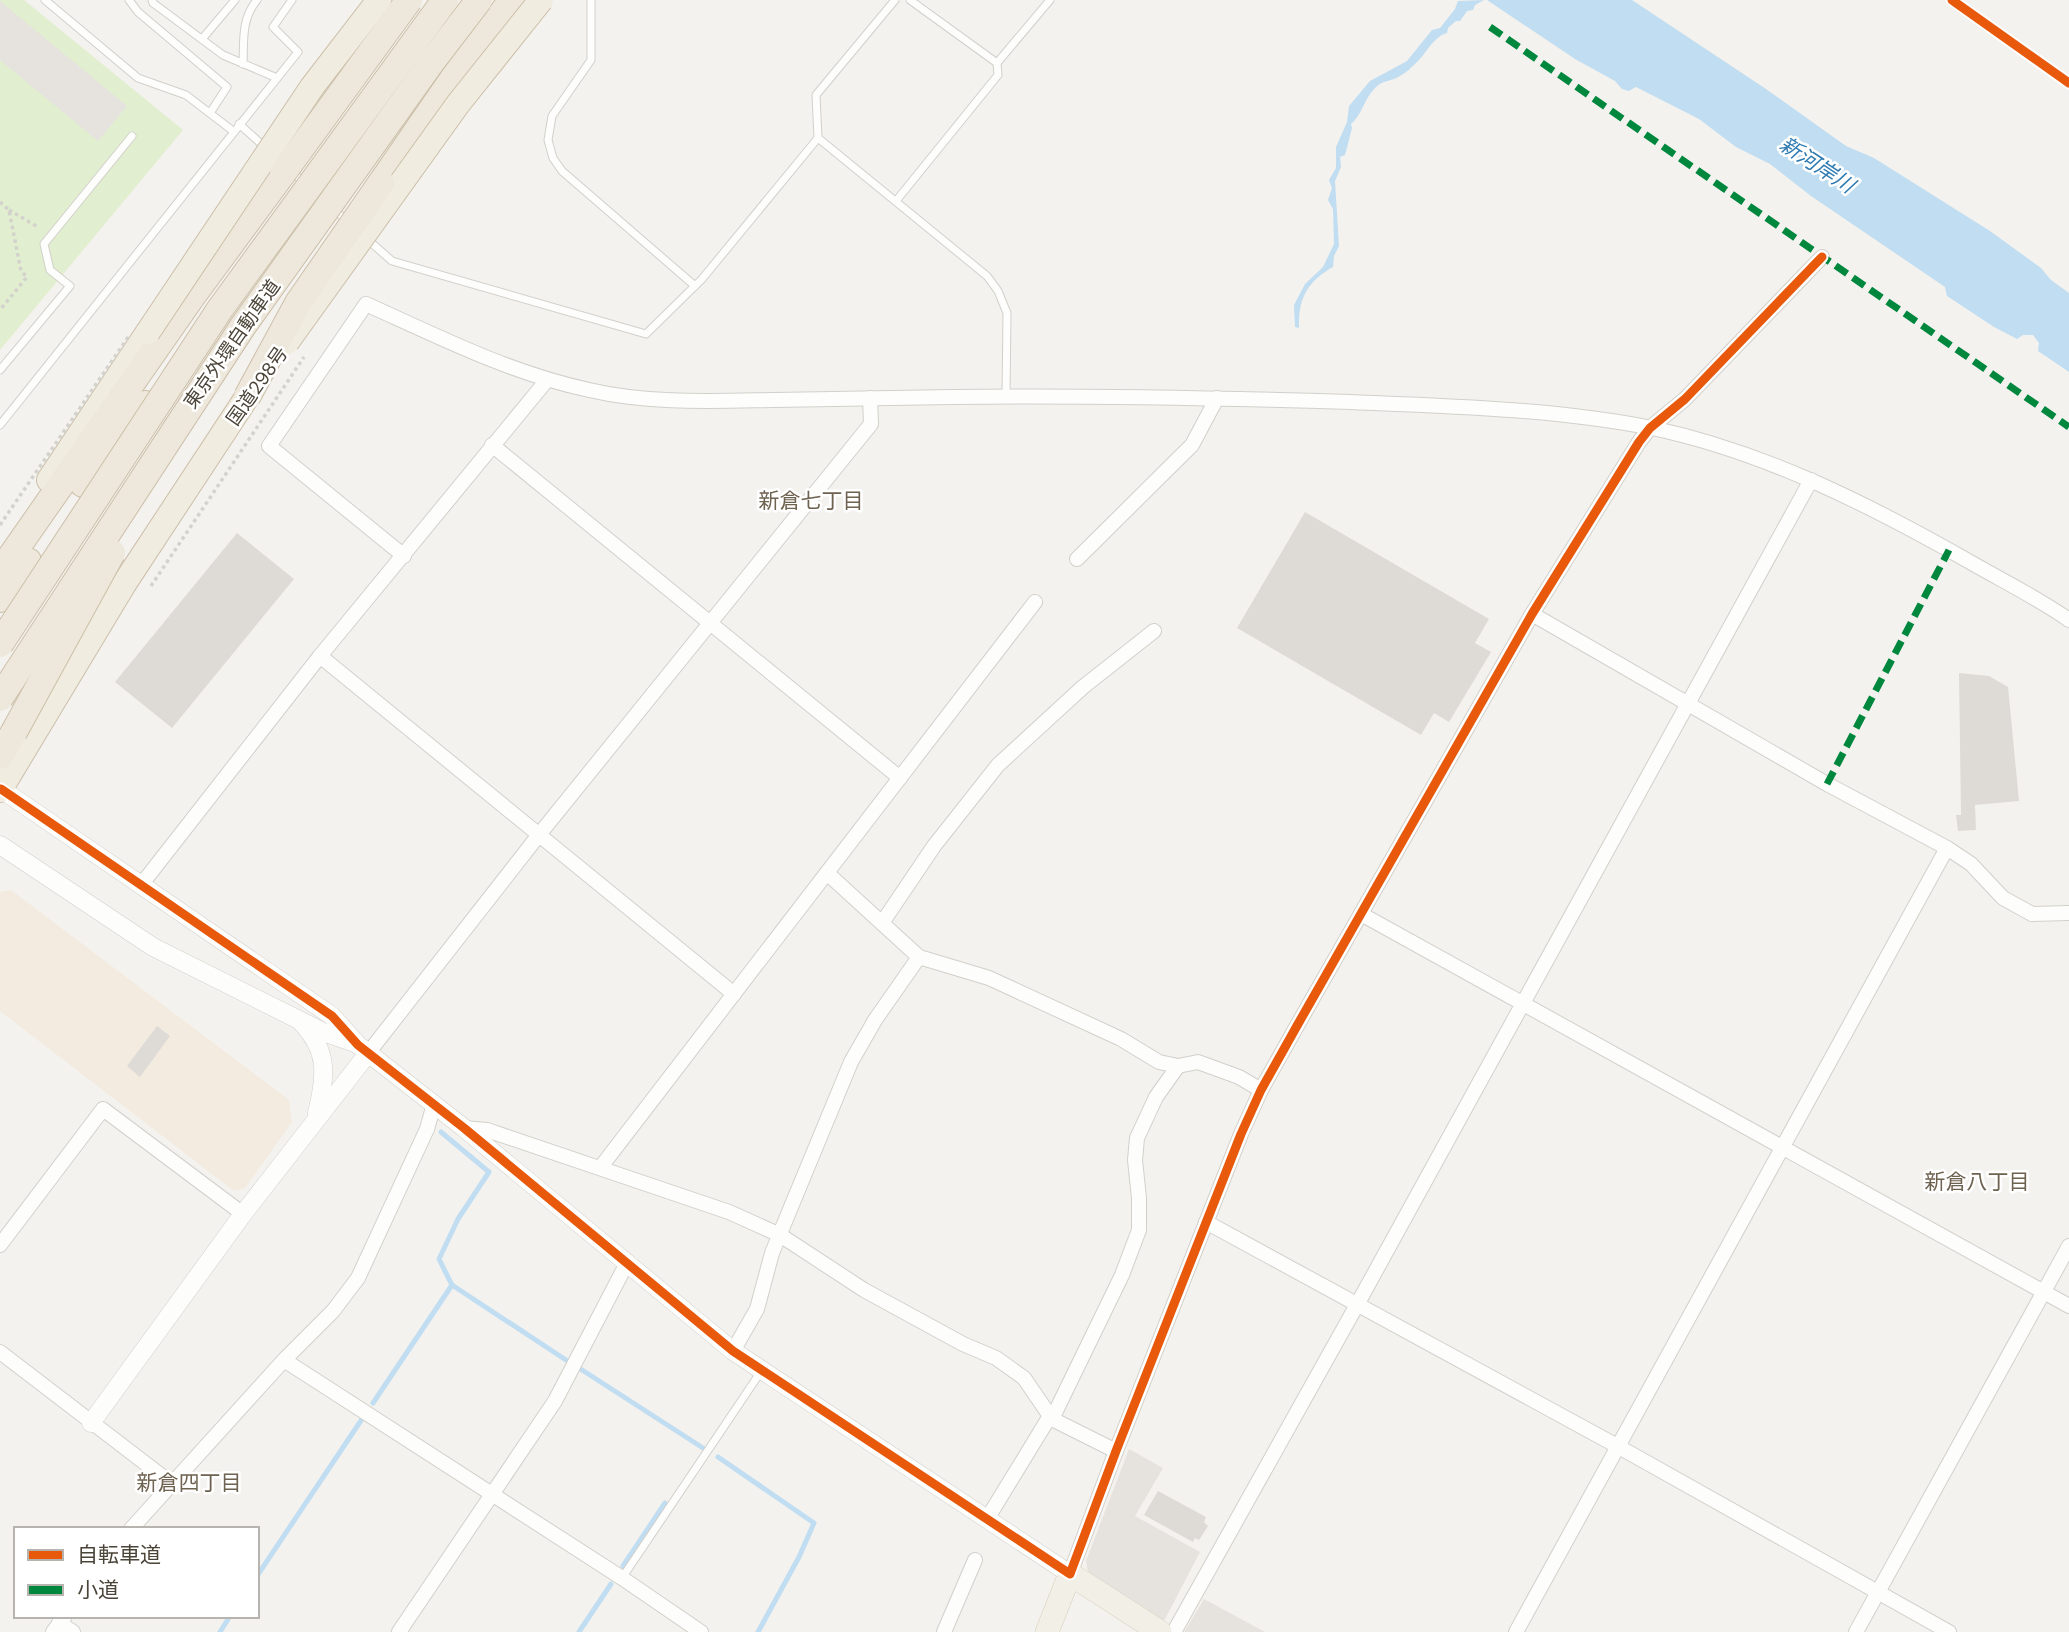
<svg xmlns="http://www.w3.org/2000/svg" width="2069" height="1632" font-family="'DM Sans','Noto Sans JP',sans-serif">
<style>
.commercial{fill:#f3ebdf}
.green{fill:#e1eecf}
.parking{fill:#e6e3df}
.water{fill:#c0ddf1}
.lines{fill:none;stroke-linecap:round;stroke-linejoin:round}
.stream{stroke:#c0ddf1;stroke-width:5}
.building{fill:#dedbd6}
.service-casing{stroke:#d2d0cb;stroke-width:9}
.minor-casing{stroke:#d2d0cb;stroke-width:16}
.tertiary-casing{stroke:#d2d0cb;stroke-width:19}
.primary-casing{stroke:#d6cebb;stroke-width:24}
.trunk-casing{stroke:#ccbfa9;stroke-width:26}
.motorway-casing{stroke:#ccbfa9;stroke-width:28}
.path{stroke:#d3d2cc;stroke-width:3.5;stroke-dasharray:3.5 3.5;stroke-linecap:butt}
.service{stroke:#fdfdfc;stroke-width:7}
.minor{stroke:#fdfdfc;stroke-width:14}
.tertiary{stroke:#fdfdfc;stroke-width:18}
.primary{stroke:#f2efe6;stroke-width:23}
.trunk{stroke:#f0ece0;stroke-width:24}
.motorway{stroke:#ede8db;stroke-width:26}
.trunk-bridge-casing{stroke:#ccbfa9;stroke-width:26;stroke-linecap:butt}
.motorway-bridge-casing{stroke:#ccbfa9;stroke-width:28;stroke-linecap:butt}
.path-bridge{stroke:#d3d2cc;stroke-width:3.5;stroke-dasharray:3.5 3.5;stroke-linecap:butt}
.trunk-bridge{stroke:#f0ece0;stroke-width:24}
.motorway-bridge{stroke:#ede8db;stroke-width:26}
.quiet{stroke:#00873e;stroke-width:7;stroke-dasharray:14 7;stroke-linecap:butt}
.cycleway-casing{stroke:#fff;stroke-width:13}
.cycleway{stroke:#e8590c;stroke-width:9}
.labels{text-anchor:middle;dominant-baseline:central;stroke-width:5;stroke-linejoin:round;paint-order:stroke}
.street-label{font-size:19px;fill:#4b4439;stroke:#fff}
.water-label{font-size:21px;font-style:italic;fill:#2e7ab2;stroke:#fff}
.neighbourhood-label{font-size:21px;fill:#6e6250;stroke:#fff}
</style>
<rect width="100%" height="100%" fill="#f4f2ee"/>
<polygon class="commercial" points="11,890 289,1100 292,1122 245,1188 234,1191 0,1011 0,892"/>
<polygon class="green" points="0,0 24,0 183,130 0,350"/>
<g class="parking">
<polygon points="0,1 127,106 98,141 0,60"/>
<polygon points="1129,1449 1163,1468 1135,1516 1200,1552 1164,1621 1089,1577 1086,1561"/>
<polygon points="1204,1599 1265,1632 1184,1632"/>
</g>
<g class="water">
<path d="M1484 0 1475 5 1473 10 1467 11 1460 21H1456L1448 28 1447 33C1434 36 1426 54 1416 63 1410 69 1402 76 1394 79 1387 81 1381 82 1375 88 1364 99 1362 115 1351 124L1352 128 1345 155 1340 157 1341 167 1335 181 1339 246 1334 256 1333 267C1308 281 1298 298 1299 328L1295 327 1294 305 1305 284 1323 267 1334 244 1333 209 1328 200 1332 188 1329 180 1336 168V147L1347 122 1349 106 1370 81 1407 61 1432 30 1440 28 1455 9 1458 1Z"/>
<polygon points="1487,0 1632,0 1766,89 1846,146 1874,158 1990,231 2041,268 2051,280 2069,293 2069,372 2038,351 2039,343 2033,335 2023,335 2017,339 1994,327 1947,296 1945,287 1811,196 1770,164 1736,147 1699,119 1636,87 1629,91 1622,89 1615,81 1575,59"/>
</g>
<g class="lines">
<g class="stream">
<polyline points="441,1132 489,1172 458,1219 439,1259 452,1285 566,1360"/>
<polyline points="579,1368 703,1448"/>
<polyline points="373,1403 452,1285"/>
<polyline points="718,1457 814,1523 799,1557 758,1632"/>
<polyline points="623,1566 665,1503"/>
<polyline points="257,1576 362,1419"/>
<polyline points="220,1632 230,1616"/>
<polyline points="579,1632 611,1584"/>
</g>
</g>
<g class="building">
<polygon points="1305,512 1489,619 1475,643 1491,652 1449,722 1434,713 1421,735 1237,628"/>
<polygon points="237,533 294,579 172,728 115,682"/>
<polygon points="1959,673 1989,676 2008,687 2019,801 1975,805 1976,830 1958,831 1956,815 1961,815"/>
<polygon points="157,1026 170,1036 140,1077 127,1066"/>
<polygon points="1158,1491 1206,1517 1204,1522 1208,1526 1199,1540 1195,1538 1193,1542 1144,1515"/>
</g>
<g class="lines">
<defs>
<g id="service">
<polyline points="45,0 138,78 186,95 233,131"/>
<polyline points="129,0 138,12 227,87 210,113"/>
<polyline points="152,0 153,3 223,55 277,78"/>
<polyline points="591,0 591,60 552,116 548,140 553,158 562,171 695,286"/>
<polyline points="202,39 235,0"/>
<polyline points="997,63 1050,0"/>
<path d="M243 64C244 41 241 19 257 0"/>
<polyline points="239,124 267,149"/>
<polyline points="818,138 816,95 895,0"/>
<polyline points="291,171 347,221"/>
<polyline points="896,201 998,75 997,63 910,0"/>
<polyline points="367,239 392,261 646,334 702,279 818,138 987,276 998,291 1007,313 1006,396"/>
<polyline points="0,370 70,286 50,270 44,244 132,136"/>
<polyline points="0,425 298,52 273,27 292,0"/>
<polyline points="622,1578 762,1370"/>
</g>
<g id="minor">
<polyline points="492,445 900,778"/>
<path d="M404 556 269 446 366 304C439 337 510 373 589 390 649 404 713 401 774 400 834 399 893 398 952 397 1085 395 1218 398 1351 402 1449 406 1556 409 1652 428 1765 452 1870 505 1970 562 2003 581 2038 598 2069 620"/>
<polyline points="1077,559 1192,445 1217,398"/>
<polyline points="1532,614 1827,784 1947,848 1971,864 2003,898 2032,914 2069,913"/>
<polyline points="320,656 734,994"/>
<polyline points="827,873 919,957 989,978 1121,1039 1159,1062 1178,1066 1198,1062 1239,1077 1261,1090"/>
<polyline points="141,885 320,656 547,380"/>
<polyline points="1361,914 2069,1306"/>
<polyline points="882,923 934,846 998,765 1083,687 1154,631"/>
<polyline points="369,1052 538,836 871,424 870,398"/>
<polyline points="464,1128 487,1130 729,1212 780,1235 864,1290 963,1344 996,1358 1024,1378 1052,1419 1116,1451"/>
<polyline points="600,1168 1035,602"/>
<polyline points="1206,1222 1619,1447 1949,1632"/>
<polyline points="0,1245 103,1109 243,1214"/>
<polyline points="733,1351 757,1309 772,1253 851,1062 875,1020 919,957"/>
<polyline points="0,1352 171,1483"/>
<polyline points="284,1360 622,1578 701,1632"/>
<polyline points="1052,1419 1122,1275 1139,1230 1139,1198 1135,1160 1137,1138 1156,1097 1178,1066"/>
<polyline points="987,1519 1050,1416"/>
<polyline points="131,1529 284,1360 333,1311 358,1278 427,1129 434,1104"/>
<polyline points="1070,1574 1116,1451 1241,1134 1261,1090 1298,1024 1532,614 1639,442 1650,428 1685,399 1822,257"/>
<polyline points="59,1623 73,1632"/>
<polyline points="53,1632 65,1616"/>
<polyline points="399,1632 555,1401 627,1263"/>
<polyline points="944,1632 975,1560"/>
<polyline points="1174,1632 1358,1303 1811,480"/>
<polyline points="1516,1632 1947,848"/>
<polyline points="1856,1632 2069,1246"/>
</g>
<g id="tertiary">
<polyline points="1,789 332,1016 358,1045 464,1128 733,1351 1070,1574"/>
<polyline points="0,845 153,947 323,1032 355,1043"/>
<path d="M301 1022C329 1051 326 1076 317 1113"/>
<polyline points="91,1423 243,1214 369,1052"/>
</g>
<polyline id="primary" points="1047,1632 1070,1574 1160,1632"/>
<g id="trunk">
<polyline points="49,480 148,332"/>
<polyline points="0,790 124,584 247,397"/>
</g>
<g id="motorway">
<polyline points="381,183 454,77 512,0"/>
<polyline points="83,484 146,404"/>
<polyline points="0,572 191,298 283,173"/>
<polyline points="0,599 28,561"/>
<polyline points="0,756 14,732"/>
</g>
</defs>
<use href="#service" class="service-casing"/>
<use href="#minor" class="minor-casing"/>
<use href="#tertiary" class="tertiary-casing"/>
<use href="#primary" class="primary-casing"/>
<use href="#trunk" class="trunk-casing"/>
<use href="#motorway" class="motorway-casing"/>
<g class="path">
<polyline points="0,202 9,210 21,271 27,277 0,310"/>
<polyline points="9,210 38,227"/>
</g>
<use href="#service" class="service"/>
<use href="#minor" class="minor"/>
<use href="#tertiary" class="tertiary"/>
<use href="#primary" class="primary"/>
<use href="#trunk" class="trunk"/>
<use href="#motorway" class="motorway"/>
<defs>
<g id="trunk-bridge">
<polyline points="148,332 312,87 379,0"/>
<polyline points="287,342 458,104 541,0"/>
</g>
<g id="motorway-bridge">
<polyline points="283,173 409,0"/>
<polyline points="247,397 298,303 381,183"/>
<polyline points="0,644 220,309 445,0"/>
<polyline points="0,698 243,326 433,60 479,0"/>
<polyline points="14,732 112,553"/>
</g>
</defs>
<use href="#trunk-bridge" class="trunk-bridge-casing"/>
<use href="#motorway-bridge" class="motorway-bridge-casing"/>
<g class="path-bridge">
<polyline points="0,525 129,336"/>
<polyline points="151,586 304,357"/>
</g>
<use href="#trunk-bridge" class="trunk-bridge"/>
<use href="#motorway-bridge" class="motorway-bridge"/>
<g class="quiet">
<polyline points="1490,27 2069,427"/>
<polyline points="1827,784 1949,550"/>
</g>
<defs>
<g id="cycleway">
<polyline points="1952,0 2069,83"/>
<polyline points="1,789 332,1016 358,1045 464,1128 733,1351 1070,1574 1116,1451 1241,1134 1261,1090 1298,1024 1532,614 1639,442 1650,428 1685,399 1822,257"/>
</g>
</defs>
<use href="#cycleway" class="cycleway-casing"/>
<use href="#cycleway" class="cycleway"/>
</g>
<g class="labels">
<g class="street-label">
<text transform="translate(232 344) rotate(-55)">東京外環自動車道</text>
<text transform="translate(257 386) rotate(-55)">国道298号</text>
</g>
<g class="water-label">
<text transform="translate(1817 165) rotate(33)">新河岸川</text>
</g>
<g class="neighbourhood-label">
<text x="811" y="501">新倉七丁目</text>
<text x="1977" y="1182">新倉八丁目</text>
<text x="189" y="1483">新倉四丁目</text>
</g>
</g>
<rect x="14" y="1527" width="245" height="91" fill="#ffffff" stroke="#b7b4b0" stroke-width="2"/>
<rect x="28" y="1550" width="35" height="10" fill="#e8590c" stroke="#b7b4b0" stroke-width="2"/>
<text x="77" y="1562" font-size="21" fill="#4b4439">自転車道</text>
<rect x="28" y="1585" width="35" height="10" fill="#00873e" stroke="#b7b4b0" stroke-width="2"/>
<text x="77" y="1597" font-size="21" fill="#4b4439">小道</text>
</svg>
